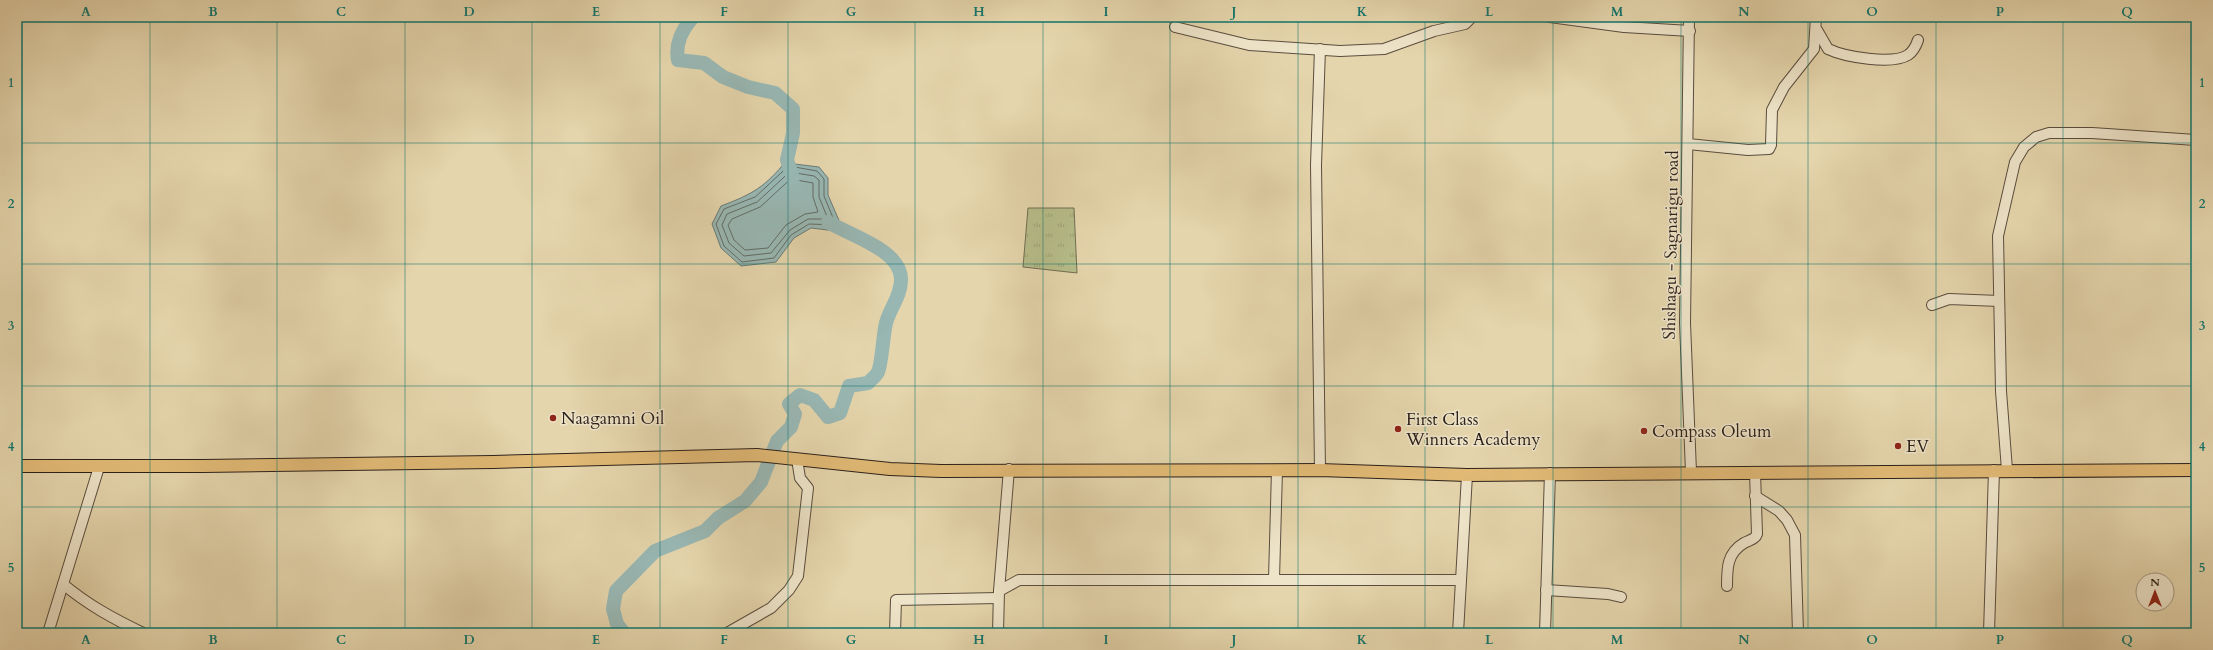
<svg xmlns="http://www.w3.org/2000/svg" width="2213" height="650" font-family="Cardo,serif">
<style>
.grass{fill:url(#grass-tufts);stroke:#706e52}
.water{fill:#98b7b3;stroke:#6c7b76}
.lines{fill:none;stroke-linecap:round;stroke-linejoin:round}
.shore{stroke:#626c66;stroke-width:1}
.river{stroke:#98b7b3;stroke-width:14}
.minor-casing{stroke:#5a4d3e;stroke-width:12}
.major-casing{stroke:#2b201a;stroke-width:14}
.minor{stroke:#eee4c9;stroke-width:10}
.major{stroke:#e2ba76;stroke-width:12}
.grid{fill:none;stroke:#0f766e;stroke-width:1;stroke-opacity:0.55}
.poi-dot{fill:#8f2418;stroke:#eee4c9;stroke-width:1.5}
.labels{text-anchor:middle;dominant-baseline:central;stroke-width:3;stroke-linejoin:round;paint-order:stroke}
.street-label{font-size:17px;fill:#2b201a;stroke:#eee4c9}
.poi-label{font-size:17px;fill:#2b201a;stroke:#eee4c9;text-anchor:start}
.neatline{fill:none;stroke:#0f766e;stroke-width:1.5}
.grid-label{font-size:13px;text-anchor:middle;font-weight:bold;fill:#0f766e}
</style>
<defs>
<pattern id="grass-tufts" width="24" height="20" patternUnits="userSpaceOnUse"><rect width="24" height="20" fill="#b6bd89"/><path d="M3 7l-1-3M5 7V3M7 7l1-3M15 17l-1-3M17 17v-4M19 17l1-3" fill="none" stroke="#9da276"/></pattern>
</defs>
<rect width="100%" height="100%" fill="#e5d5ac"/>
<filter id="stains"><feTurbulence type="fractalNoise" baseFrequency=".005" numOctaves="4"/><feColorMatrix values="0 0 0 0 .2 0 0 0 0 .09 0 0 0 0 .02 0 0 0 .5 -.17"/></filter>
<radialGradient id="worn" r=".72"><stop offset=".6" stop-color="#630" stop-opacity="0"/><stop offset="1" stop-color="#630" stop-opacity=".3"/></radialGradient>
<polygon class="grass" points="1028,208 1074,208 1077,273 1023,267"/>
<path class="water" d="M787 160 795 164 819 167 828 178V195L844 232 811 228 794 238 776 262 741 266 721 248 712 224 721 206C753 194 765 187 787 160Z"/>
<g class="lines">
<g class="shore">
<polygon points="789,166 817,171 824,179 824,196 836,225 809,224 791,235 774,258 742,262 724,246 716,224 724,209 755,197"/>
<polygon points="790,172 814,176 819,180 819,197 828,219 808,219 790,230 771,253 744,256 729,243 722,225 727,214 757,202"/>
<polygon points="791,179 813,183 813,197 818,212 805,214 786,225 768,248 745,250 734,240 728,225 732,219 760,207"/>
</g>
<g class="river">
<path d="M693 17C682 30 675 43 678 60L704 63 723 77 748 87 775 93 793 109V133L787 160 793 178"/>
<path d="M624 633 617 624 613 609 616 591 655 551 705 531 718 518 745 501 761 482 777 441 791 427 795 414 789 404 800 395 814 400 828 417 840 413 849 386 868 383C871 380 876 376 878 372 882 363 883 335 886 323 890 308 901 296 901 280 902 250 849 235 828 222"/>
</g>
<defs>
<g id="minor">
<polyline points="1550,17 1624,27 1690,31"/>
<polyline points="1689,17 1685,323 1691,472"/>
<polyline points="1175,27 1249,45 1340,51 1384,49 1434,31 1465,24 1472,17"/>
<path d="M1817 30 1828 49C1845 57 1892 65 1908 55 1914 51 1916 46 1918 40"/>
<polyline points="1320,49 1316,165 1320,470"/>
<polyline points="1688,144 1748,150 1769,149 1771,145 1772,110 1784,87 1814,49 1816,17"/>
<polyline points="1932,305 1949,299 1999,301"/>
<polyline points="2007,470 2001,391 1998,236 2015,162 2024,147 2036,137 2049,133 2092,133 2196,140"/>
<polyline points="1755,496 1779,511 1787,520 1795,535 1798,633"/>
<polyline points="1274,579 1277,470"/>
<path d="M63 584C88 605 114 619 143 633"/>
<path d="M1727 586C1727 568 1727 553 1744 543 1749 540 1755 540 1757 534L1755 472"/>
<polyline points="1546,590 1608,594 1621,597"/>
<polyline points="999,591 1019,580 1460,580"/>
<polyline points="48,633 99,467"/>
<polyline points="727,633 771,608 789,590 798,576 808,488 800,478 797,459"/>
<polyline points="895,633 896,600 998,598"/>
<polyline points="998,633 999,591 1009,469"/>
<polyline points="1458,633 1467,475"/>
<polyline points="1545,633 1550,473"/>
<polyline points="1989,633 1994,470"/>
</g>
<polyline id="major" points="17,466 203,466 493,462 757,455 890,469 941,471 1320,470 1467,475 2196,470"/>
</defs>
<use href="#minor" class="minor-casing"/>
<use href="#major" class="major-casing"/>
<use href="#minor" class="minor"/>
<use href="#major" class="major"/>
</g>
<path class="grid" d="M150 17V633M277 17V633M405 17V633M532 17V633M660 17V633M788 17V633M915 17V633M1043 17V633M1170 17V633M1298 17V633M1425 17V633M1553 17V633M1681 17V633M1808 17V633M1936 17V633M2063 17V633M17 143H2196M17 264H2196M17 386H2196M17 507H2196"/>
<g class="poi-dot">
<circle cx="553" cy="418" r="4"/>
<circle cx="1398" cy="429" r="4"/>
<circle cx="1644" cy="431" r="4"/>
<circle cx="1898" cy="446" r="4"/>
</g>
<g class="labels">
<g class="street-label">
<text transform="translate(1671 245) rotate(-89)">Shishagu - Sagnarigu road</text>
</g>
<g class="poi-label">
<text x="561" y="418">Naagamni Oil</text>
<text x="1406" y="419">First Class<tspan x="1406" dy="20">Winners Academy</tspan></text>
<text x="1652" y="431">Compass Oleum</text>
<text x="1906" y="446">EV</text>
</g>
</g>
<rect width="2213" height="650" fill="none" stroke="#e5d5ac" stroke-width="44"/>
<g transform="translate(2155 592)"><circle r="19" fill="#eee4c9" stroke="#a09683"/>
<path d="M0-3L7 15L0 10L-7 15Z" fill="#8f2418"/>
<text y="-6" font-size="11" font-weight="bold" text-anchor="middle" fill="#2b201a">N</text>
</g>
<rect x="22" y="22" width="2169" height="606" class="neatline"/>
<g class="grid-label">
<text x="86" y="16">A</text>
<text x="213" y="16">B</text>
<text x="341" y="16">C</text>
<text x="469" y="16">D</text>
<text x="596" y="16">E</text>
<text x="724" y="16">F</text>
<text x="851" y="16">G</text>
<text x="979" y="16">H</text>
<text x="1106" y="16">I</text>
<text x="1234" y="16">J</text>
<text x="1362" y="16">K</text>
<text x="1489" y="16">L</text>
<text x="1617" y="16">M</text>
<text x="1744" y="16">N</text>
<text x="1872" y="16">O</text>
<text x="2000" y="16">P</text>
<text x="2127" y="16">Q</text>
<text x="11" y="87">1</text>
<text x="2202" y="87">1</text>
<text x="11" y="208">2</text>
<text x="2202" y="208">2</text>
<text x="11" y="330">3</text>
<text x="2202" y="330">3</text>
<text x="11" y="451">4</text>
<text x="2202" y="451">4</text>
<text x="11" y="572">5</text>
<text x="2202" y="572">5</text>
<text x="86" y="644">A</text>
<text x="213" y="644">B</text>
<text x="341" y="644">C</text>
<text x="469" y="644">D</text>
<text x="596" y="644">E</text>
<text x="724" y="644">F</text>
<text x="851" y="644">G</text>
<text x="979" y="644">H</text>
<text x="1106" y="644">I</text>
<text x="1234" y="644">J</text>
<text x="1362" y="644">K</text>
<text x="1489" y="644">L</text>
<text x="1617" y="644">M</text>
<text x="1744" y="644">N</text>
<text x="1872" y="644">O</text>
<text x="2000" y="644">P</text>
<text x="2127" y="644">Q</text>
</g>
<rect width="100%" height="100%" filter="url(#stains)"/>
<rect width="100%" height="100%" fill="url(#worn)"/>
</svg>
